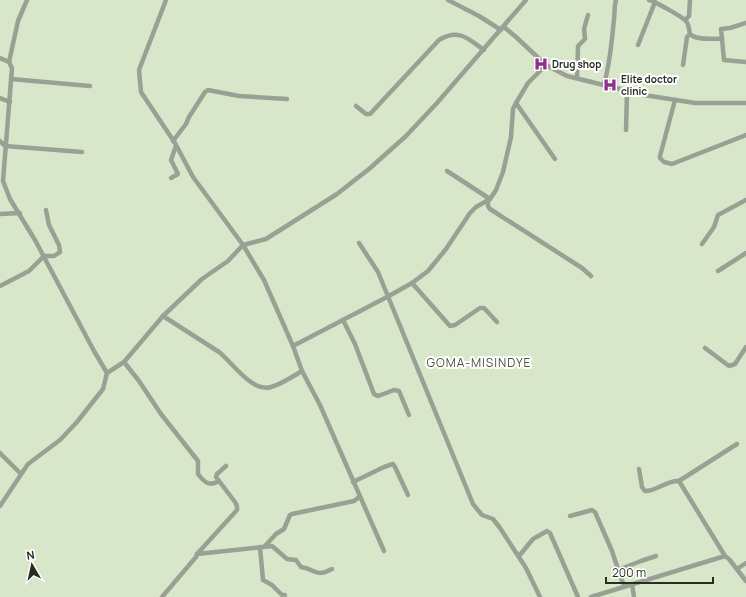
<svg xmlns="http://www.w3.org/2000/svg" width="746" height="597" font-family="Manrope,sans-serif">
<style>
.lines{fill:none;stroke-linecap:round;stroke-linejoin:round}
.minor{stroke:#9aa094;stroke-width:4.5}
.labels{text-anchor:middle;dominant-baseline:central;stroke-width:4;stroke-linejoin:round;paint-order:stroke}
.poi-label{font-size:10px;font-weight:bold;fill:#272d22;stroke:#fff;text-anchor:start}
.quarter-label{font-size:12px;letter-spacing:1px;fill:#49553d;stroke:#fff}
</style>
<rect width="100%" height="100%" fill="#d8e7ca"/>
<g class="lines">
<g class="minor">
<polyline points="166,0 139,70 141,92 175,143 193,177 243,245 264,280 293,346 387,297 412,283 428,271 446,249 470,213 476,207 490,199 496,190 503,172 511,137 513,109 516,103 528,83 546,65"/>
<polyline points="448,0 479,16 501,30"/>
<path d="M649 0C656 2 681 16 686 21 689 24 689 30 690 34L687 37 683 65"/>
<polyline points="685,20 689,16 690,0"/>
<polyline points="504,27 516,37 546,65 567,76 644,95 695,103 746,103"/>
<path d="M690 34C696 41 713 38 722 39L724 60 746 62"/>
<polyline points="722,39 721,29 730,28 746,23"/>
<polyline points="638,45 655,2"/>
<polyline points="0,58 9,62 12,68 3,181 10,199 35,240 94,351 107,373"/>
<polyline points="9,62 18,21 27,0"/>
<polyline points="577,78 578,46 585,39 584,29 588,15"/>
<polyline points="11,79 90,86"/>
<path d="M604 84C610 64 612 40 614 19 615 12 614 6 616 0"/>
<polyline points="0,98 10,102"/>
<polyline points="675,100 660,156 660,158 664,162 672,164 746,135"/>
<polyline points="516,103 555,159"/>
<path d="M356 106 366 114H370L439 40C459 28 468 39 484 50"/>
<polyline points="626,130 627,91"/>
<polyline points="0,141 5,146 82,152"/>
<polyline points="173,141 186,124 189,117 205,92 208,90 239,96 287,99"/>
<polyline points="447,171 490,199"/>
<polyline points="171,178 178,174 171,160 176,146"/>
<polyline points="488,200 488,206 490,209 582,268 591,276"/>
<polyline points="0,214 20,213"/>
<polyline points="359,243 378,272 473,504 482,515 493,519 500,528 526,568 540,597"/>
<polyline points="702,244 714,227 718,215 746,200"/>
<polyline points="718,271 746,253"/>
<polyline points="412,283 450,326 455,325 480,308 484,308 497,322"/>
<polyline points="0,286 29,271 44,256 54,256 60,252 59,245 49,225 46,210"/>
<path d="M163 316 219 352C232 362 252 393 271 387 282 384 292 377 302 371"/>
<polyline points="343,320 355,344 374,394 378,396 394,390 399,391 409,415"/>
<polyline points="293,346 302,371 320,405 384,551"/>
<polyline points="705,348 729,366 735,364 746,347"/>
<path d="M124 362 139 381 161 414 198 461V474C204 482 209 487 219 481"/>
<polyline points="0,453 21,474"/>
<path d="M639 469 642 487 645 491C657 491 667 480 679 481L725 556 729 559 746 581"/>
<polyline points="679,481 737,444"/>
<polyline points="353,482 384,467 393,464 395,467 408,495"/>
<polyline points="0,506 28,464 60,440 77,422 103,389 107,373 124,362 163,316 202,279 228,261 243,245 266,239 337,194 369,169 406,136 437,103 526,0"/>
<polyline points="570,516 592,510 595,512 612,551 622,581 625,586"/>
<polyline points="265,546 276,534 284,529 290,515 292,514 354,501 359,497"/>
<polyline points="260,547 263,580 272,585 282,595 285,595"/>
<path d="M197 554 272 546 287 559 296 560 301 567C316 569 315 578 332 569"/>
<polyline points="519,556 533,539 547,531 550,533 578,597"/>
<polyline points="737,569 746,563"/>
<polyline points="618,570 641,561 656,556"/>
<polyline points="632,584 634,597"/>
<polyline points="162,597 196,557 197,554 237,510 237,506 235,502 216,477 217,474 226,466"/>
<polyline points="591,597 725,556"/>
</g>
</g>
<defs>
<symbol id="hospital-bare" viewBox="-9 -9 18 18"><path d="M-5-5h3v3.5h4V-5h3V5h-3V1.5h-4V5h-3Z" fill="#952c8f" stroke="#fff" stroke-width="2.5" paint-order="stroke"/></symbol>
</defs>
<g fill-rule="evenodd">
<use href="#hospital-bare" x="531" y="54" width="20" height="20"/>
<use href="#hospital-bare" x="600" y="75" width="20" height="20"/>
</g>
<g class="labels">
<g class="poi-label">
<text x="552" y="64">Drug shop</text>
<text x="621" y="79">Elite doctor<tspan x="621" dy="12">clinic</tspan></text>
</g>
<g class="quarter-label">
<text x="479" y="362">GOMA-MISINDYE</text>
</g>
</g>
<g transform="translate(32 565) rotate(351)" stroke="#ffffff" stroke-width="3" paint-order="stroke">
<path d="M0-3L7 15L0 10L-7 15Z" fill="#272d22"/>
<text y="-6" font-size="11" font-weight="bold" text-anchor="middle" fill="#272d22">N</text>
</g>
<path d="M606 577v6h107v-6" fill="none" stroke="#272d22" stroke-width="2"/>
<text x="612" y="577" font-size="12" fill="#272d22" stroke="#ffffff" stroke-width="3" paint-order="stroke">200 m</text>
</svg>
